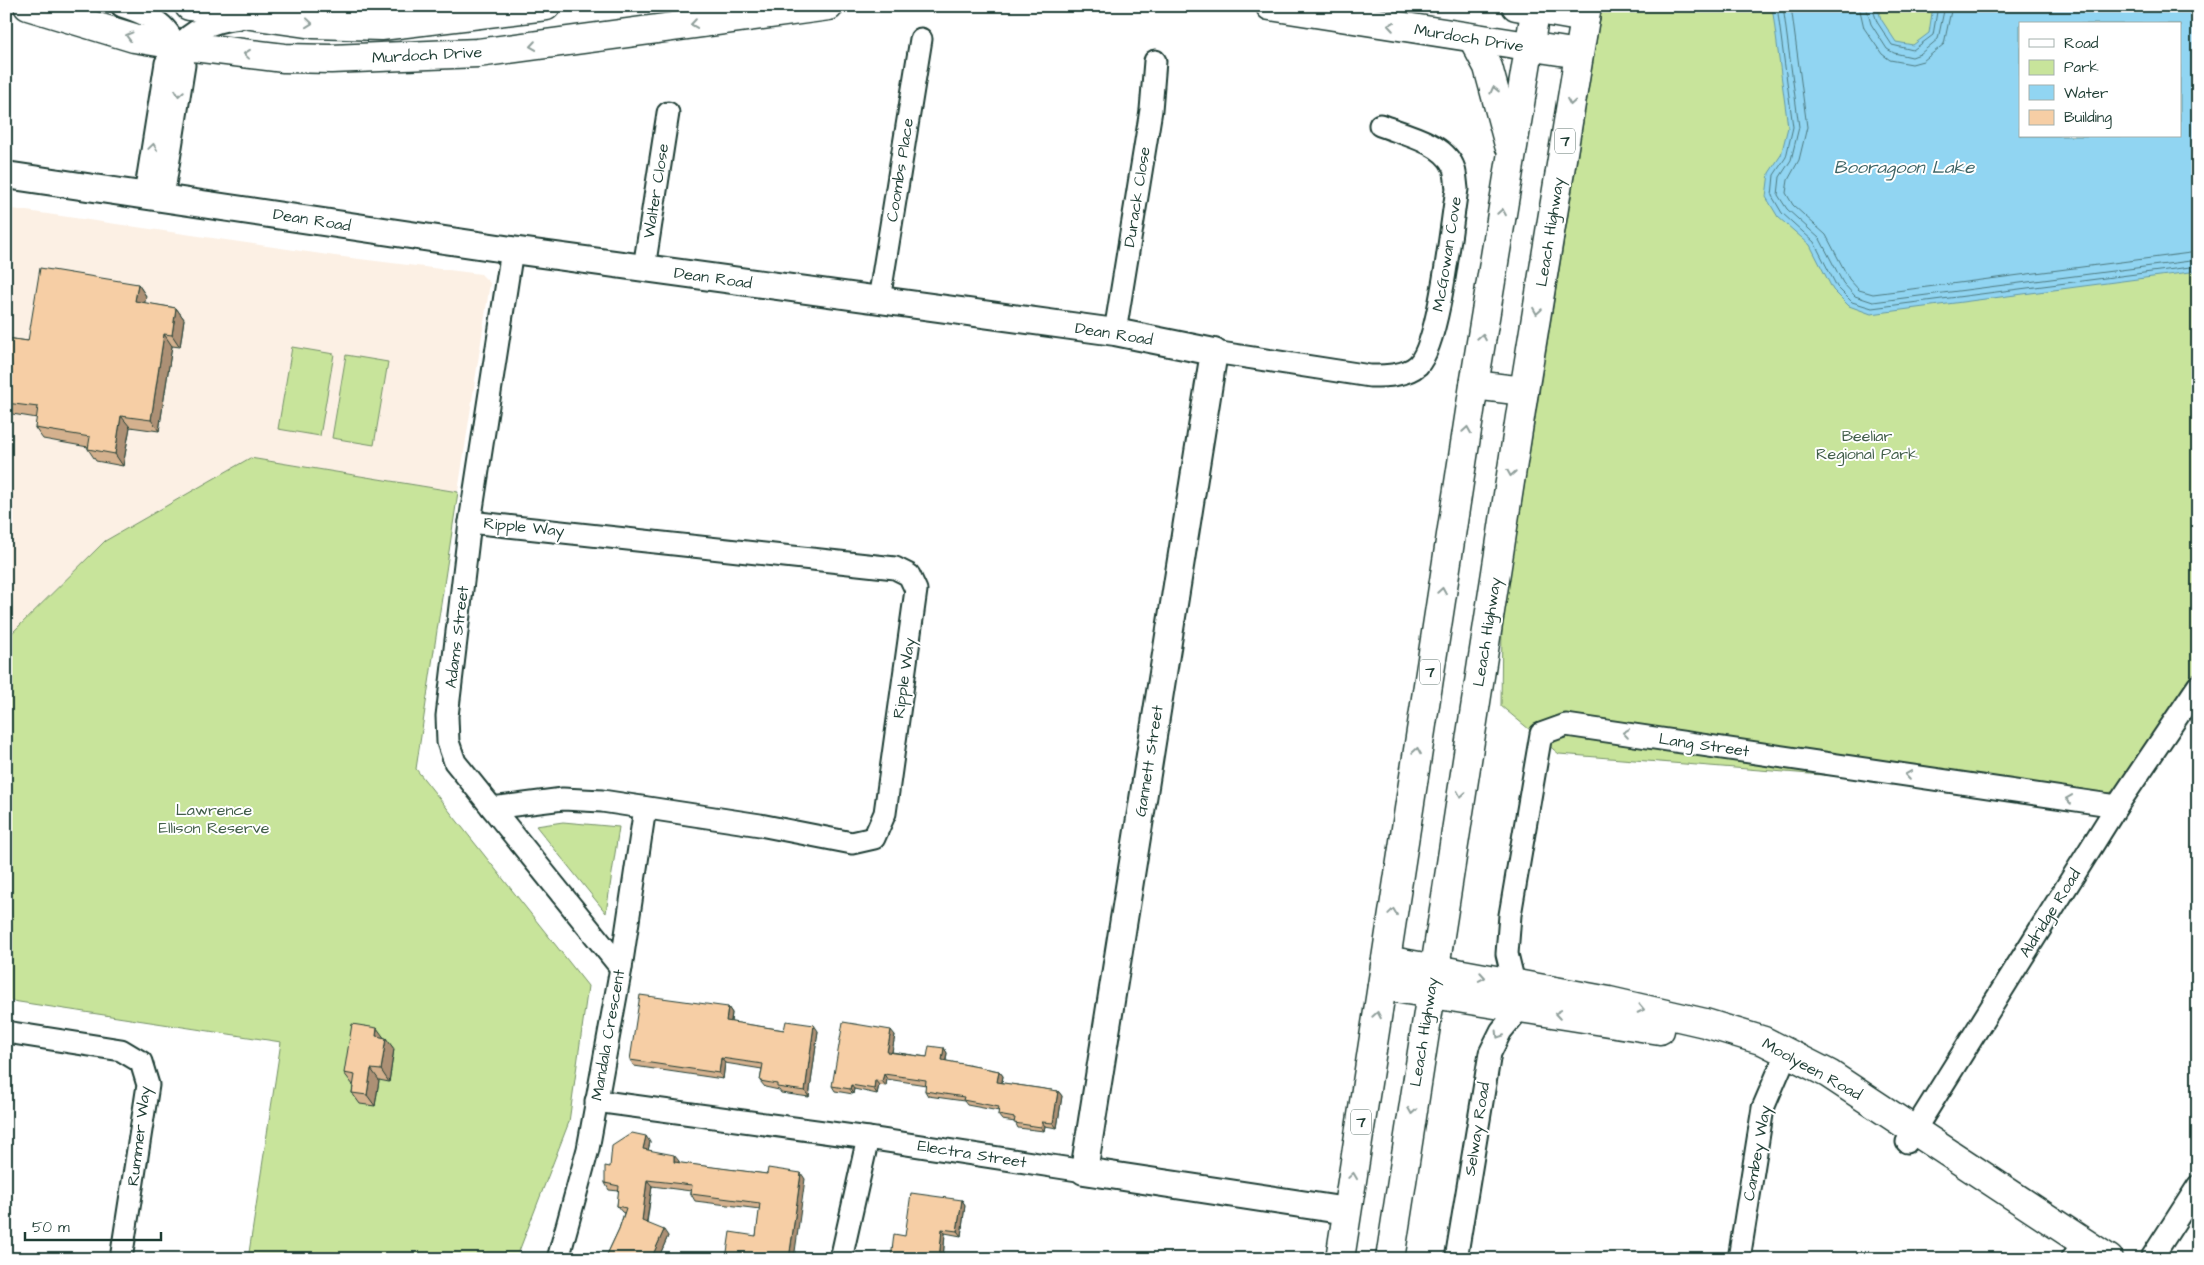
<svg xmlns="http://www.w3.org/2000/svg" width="2204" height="1265" font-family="'Architects Daughter',sans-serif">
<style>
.built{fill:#fcf0e4}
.green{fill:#c8e49b;stroke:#749068;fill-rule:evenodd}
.water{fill:#91d5f2;stroke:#6398a6;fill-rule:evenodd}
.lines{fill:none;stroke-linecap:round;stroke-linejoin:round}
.shore{stroke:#4d7a80;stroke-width:1}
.minor-casing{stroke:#1f3d34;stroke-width:25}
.tertiary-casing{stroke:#1f3d34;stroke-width:30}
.secondary-casing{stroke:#1f3d34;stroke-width:31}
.primary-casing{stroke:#1f3d34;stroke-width:31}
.trunk-casing{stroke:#1f3d34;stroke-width:31}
.minor{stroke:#fff;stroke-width:21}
.tertiary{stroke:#fff;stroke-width:26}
.secondary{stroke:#fff;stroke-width:28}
.primary{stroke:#fff;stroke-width:28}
.trunk{stroke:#fff;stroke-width:28}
.wall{fill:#d4b18e;stroke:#1f3d34}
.shaded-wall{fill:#ac9074;stroke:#1f3d34}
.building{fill:#f6cea5;stroke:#1f3d34}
.oneway{stroke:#8f9e9a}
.labels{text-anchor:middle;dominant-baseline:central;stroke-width:4;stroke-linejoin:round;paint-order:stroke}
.shield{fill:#fff;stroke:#627771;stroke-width:1}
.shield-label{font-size:15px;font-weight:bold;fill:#1f3d34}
.street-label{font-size:16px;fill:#1f3d34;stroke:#fff}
.park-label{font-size:16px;fill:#415e49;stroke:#fff}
.water-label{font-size:18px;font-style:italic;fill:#3c6364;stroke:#fff}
</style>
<rect width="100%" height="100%" fill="#fff"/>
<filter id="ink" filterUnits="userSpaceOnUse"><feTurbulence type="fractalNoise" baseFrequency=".02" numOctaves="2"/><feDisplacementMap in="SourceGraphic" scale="10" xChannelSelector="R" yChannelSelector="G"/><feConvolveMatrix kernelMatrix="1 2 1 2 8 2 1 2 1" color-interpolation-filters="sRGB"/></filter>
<g filter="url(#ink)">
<polygon class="built" points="6,208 335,256 481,274 490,283 458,492 250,458 105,541 6,639"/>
<g class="green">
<path d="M1602 6H2198V673L2127 783C2111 797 2093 795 2073 795L1559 754 1501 706 1502 623ZM2020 24H2180V136H2020Z"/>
<polygon points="292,347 334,354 320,436 278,429"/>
<polygon points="346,355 388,362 374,445 332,438"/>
<polygon points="250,458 458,492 416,769 588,986 569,1122 516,1259 248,1259 281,1042 6,1000 6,639 105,541"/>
<polygon points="563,822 619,827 606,913 536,826"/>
</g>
<path class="water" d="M1772 6H1877L1881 19 1896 42 1913 45 1929 33 1933 6H2198V271L1871 314 1849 306 1833 290 1810 245 1778 217 1766 197 1769 173 1781 155 1788 127ZM2020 24H2180V136H2020Z"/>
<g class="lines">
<g class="shore">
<polyline points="1777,6 1793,127 1786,157 1774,175 1772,196 1782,213 1814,242 1837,287 1852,302 1872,308 2198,266"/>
<polyline points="1783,6 1799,127 1791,160 1780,177 1778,195 1787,209 1820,239 1843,283 1855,296 1873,302 2198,260"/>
<polyline points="1791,6 1807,127 1799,160 1788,180 1786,193 1793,205 1826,235 1849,279 1859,290 1873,294 2198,252"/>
<polyline points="1859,6 1864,28 1882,54 1890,60 1912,64 1923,61 1944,44 1952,6"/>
<polyline points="1866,6 1871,24 1887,49 1894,53 1912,57 1920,54 1938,39 1945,6"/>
<polyline points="1872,6 1877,22 1892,45 1913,50 1933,35 1938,6"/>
</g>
<defs>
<g id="minor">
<path d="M122 6C159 18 171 27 184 65L163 197"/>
<path d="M145 195 166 63C184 34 206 21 240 18"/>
<polyline points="512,250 470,522 447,716 448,742 455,762 621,968"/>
<polyline points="644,268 668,113"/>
<polyline points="879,300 921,39"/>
<polyline points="1115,332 1151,110 1155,61"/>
<path d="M1214 352 1370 376C1385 376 1406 376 1418 365 1440 342 1451 225 1457 189 1456 182 1456 172 1453 166 1442 142 1403 134 1380 125"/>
<polyline points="470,522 895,568 909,575 916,590 885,813 874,838 852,843 760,825 602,801 563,799 492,808"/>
<polyline points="1514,983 1507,954 1510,915 1541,734 1566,725 2117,806"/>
<polyline points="6,1032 121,1050 141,1062 148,1085 121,1259"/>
<polyline points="596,1101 868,1138 1084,1171"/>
<polyline points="1907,1142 2117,806 2198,686"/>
<polyline points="558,1259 588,1149 621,968 645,808"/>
<polyline points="841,1259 868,1138"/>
<polyline points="1456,1259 1490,1053 1501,1031 1520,1008"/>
<polyline points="1739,1259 1763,1108 1787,1052"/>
<polyline points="2072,1259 2084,1242"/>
<polyline points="2151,1259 2198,1186"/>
</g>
<polyline id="tertiary" points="6,175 512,250 1115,332 1214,352 1084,1171 1347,1211"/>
<g id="secondary">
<polyline points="1386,960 1609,1001 1705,1023 1764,1041 1829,1074 2109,1259"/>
<polyline points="1382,986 1660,1030"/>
</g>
<g id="primary">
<polyline points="28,6 134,38 177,45 284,58 331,59 478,53 829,6"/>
<polyline points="189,6 313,24 381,26 546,6"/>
<polyline points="1270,6 1579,54"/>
<polyline points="1516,6 1585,18"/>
</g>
<g id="trunk">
<polyline points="1473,39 1488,67 1509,145"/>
<polyline points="1474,385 1524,391"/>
<polyline points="1340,1259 1474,385 1536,6"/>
<polyline points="1390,1259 1524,391 1587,6"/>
</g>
</defs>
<use href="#minor" class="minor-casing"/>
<use href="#tertiary" class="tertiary-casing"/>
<use href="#secondary" class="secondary-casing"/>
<use href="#primary" class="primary-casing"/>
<use href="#trunk" class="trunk-casing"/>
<use href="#minor" class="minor"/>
<use href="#tertiary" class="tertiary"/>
<use href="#secondary" class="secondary"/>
<use href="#primary" class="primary"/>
<use href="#trunk" class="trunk"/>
</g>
<g class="wall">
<polygon points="138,284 146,296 144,303 176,308 184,319 180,347 172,346 159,431 130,427 123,466 96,461 88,449 88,447 43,439 35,428 37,418 6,413 6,338 28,341"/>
<polygon points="728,1007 732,1013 731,1022 784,1030 818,1031 809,1097 781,1093 779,1090 765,1087 760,1081 762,1069 725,1063 723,1079 634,1066 630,1060"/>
<polygon points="895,1035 892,1052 927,1057 944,1048 947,1053 946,1061 999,1071 1003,1076 1002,1083 1058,1091 1062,1096 1057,1128 1045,1126 1044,1131 1018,1128 1015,1122 1002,1120 998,1115 999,1111 967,1105 964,1101 928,1096 925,1091 926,1085 887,1079 886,1086 879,1085 877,1094 854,1089 853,1094 835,1091 832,1086"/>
<polygon points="384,1037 394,1049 389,1082 379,1080 375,1106 360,1104 352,1093 353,1085 344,1073"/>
<polygon points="650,1142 648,1150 679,1161 679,1163 805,1179 756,1236 760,1209 695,1201 691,1194 691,1191 652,1186 647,1223 668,1236 658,1259 605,1259 619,1229 624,1213 622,1212 617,1206 619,1191 609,1190 605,1183 610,1167"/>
<polygon points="962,1200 965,1205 961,1236 945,1233 943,1259 891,1259 905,1236"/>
</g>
<g class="shaded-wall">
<polygon points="138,284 146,296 143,313 135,301"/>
<polygon points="176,308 184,319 180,347 172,335"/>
<polygon points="164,334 172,346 159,431 151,420"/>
<polygon points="121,416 130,427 123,466 115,454"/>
<polygon points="728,1007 732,1013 730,1027 726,1021"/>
<polygon points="814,1025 818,1031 809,1097 805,1091"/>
<polygon points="377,1028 385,1039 376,1036"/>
<polygon points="891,1030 895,1035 891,1057 887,1052"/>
<polygon points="386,1038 394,1049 389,1082 381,1070"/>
<polygon points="944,1048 947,1053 945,1065 942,1060"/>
<polygon points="721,1058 725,1063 723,1079 719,1073"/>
<polygon points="371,1069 379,1080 375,1106 367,1095"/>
<polygon points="999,1071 1003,1076 1001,1087 997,1082"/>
<polygon points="884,1074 887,1079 886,1086 882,1081"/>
<polygon points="875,1080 879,1085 877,1094 874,1089"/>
<polygon points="851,1085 854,1089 853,1094 850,1089"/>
<polygon points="1058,1091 1062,1096 1057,1128 1053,1123"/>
<polygon points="1042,1122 1045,1126 1044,1131 1041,1127"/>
<polygon points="646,1136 650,1142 647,1155 643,1149"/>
<polygon points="674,1155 679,1161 678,1168 674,1162"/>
<polygon points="801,1173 805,1179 794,1259 789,1259"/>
<polygon points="647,1180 652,1186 646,1227 642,1221"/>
<polygon points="962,1200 965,1205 961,1236 957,1231"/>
<polygon points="942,1229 945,1233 943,1259 939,1259"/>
<polygon points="664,1230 668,1236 658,1259 651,1259"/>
</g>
<g class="building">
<polygon points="40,268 138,284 135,301 176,308 172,335 164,334 151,420 121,416 115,454 88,449 90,437 35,428 38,407 6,403 6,338 28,341"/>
<polygon points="640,995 728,1007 726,1021 784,1030 786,1021 814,1025 805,1091 777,1087 777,1084 760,1081 763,1064 721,1058 719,1073 630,1060"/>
<polygon points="843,1022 891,1030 887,1052 927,1057 929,1046 944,1048 942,1060 999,1071 997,1082 1058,1091 1053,1123 1042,1122 1041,1127 1014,1123 1015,1118 998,1115 999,1107 963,1100 964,1097 925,1091 926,1080 884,1074 882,1081 875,1080 874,1089 851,1085 850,1089 832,1086"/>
<polygon points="352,1024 377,1028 376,1036 386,1038 381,1070 371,1069 367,1095 352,1093 355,1075 344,1073"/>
<polygon points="632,1133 646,1136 643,1149 674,1155 674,1162 767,1174 768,1168 801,1173 789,1259 726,1259 730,1232 756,1236 760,1203 691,1194 692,1185 647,1180 642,1221 664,1230 651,1259 605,1259 619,1229 626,1208 617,1206 619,1186 605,1183 605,1166 610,1167 612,1146"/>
<polygon points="911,1193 962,1200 957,1231 942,1229 939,1259 891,1259 894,1234 905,1236"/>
<polygon points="592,1255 601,1259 591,1259"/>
</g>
<defs><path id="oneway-chevron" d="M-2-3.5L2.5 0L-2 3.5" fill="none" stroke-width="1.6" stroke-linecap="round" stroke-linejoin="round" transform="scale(1.25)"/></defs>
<g class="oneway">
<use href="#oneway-chevron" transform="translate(309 23) rotate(6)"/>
<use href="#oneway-chevron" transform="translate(694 24) rotate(172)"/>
<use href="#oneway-chevron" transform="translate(1391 26) rotate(-171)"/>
<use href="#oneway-chevron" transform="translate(129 36) rotate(-165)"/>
<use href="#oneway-chevron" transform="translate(533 46) rotate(172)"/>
<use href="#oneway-chevron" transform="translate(247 54) rotate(-174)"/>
<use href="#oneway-chevron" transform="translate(1494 90) rotate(-104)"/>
<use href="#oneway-chevron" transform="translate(179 93) rotate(99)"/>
<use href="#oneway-chevron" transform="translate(1571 102) rotate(99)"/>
<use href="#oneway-chevron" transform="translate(153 147) rotate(-82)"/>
<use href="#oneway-chevron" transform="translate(1502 212) rotate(-81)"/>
<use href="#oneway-chevron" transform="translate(1537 311) rotate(99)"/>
<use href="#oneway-chevron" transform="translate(1482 337) rotate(-80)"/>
<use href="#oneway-chevron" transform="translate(1467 430) rotate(-81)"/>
<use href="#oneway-chevron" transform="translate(1511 473) rotate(99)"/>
<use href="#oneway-chevron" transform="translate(1442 591) rotate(-81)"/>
<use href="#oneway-chevron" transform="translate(1626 733) rotate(-172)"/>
<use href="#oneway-chevron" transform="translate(1417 751) rotate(-81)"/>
<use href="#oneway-chevron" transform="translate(1908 775) rotate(-172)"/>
<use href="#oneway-chevron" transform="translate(1461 794) rotate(99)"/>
<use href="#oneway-chevron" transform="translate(2069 799) rotate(-172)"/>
<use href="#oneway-chevron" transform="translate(1393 912) rotate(-82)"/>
<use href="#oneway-chevron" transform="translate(1482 977) rotate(10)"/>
<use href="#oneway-chevron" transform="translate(1641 1009) rotate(12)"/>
<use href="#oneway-chevron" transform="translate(1558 1014) rotate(-171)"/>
<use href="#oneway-chevron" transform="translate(1377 1015) rotate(-80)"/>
<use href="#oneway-chevron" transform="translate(1499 1035) rotate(122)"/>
<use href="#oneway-chevron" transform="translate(1412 1111) rotate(99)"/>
<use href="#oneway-chevron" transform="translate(1353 1176) rotate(-82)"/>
</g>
</g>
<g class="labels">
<g class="shield">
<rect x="1555" y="128.5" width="20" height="25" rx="4"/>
<rect x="1420" y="659.5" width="20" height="25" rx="4"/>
<rect x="1351" y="1109.5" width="20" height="25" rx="4"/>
</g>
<g class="shield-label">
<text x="1565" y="141">7</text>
<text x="1430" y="672">7</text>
<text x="1361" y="1122">7</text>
</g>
<g class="street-label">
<text transform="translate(1469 38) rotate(9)">Murdoch Drive</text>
<text transform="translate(427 55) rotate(-3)">Murdoch Drive</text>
<text transform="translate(900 170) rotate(-81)">Coombs Place</text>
<text transform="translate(656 191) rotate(-81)">Walter Close</text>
<text transform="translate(1137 197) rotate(-81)">Durack Close</text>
<text transform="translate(312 220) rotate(9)">Dean Road</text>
<text transform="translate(1550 232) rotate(-81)">Leach Highway</text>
<text transform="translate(1447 254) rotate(-81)">McGowan Cove</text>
<text transform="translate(713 278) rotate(8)">Dean Road</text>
<text transform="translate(1114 334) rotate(9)">Dean Road</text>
<text transform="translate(524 527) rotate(6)">Ripple Way</text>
<text transform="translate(1487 632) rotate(-81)">Leach Highway</text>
<text transform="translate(457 637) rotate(-83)">Adams Street</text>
<text transform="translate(904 678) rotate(-82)">Ripple Way</text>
<text transform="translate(1704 745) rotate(8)">Lang Street</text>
<text transform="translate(1149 761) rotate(-81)">Gannett Street</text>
<text transform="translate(2050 913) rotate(-58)">Aldridge Road</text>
<text transform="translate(1424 1032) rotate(-81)">Leach Highway</text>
<text transform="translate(608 1035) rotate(-80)">Mandala Crescent</text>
<text transform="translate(1812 1069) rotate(29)">Moolyeen Road</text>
<text transform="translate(1477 1129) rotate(-81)">Selway Road</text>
<text transform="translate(139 1136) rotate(-83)">Rummer Way</text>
<text transform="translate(1757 1153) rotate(-80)">Cambey Way</text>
<text transform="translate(972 1154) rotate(9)">Electra Street</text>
</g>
<g class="park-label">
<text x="1867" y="436">Beeliar<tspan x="1867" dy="18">Regional Park</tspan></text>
<text x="214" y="810">Lawrence<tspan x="214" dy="18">Ellison Reserve</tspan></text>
</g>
<g class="water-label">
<text x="1904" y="167">Booragoon Lake</text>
</g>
</g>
<rect width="2204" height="1265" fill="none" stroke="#fff" stroke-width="25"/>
<rect x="12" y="12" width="2179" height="1240" fill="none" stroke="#1f3d34" stroke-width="2" filter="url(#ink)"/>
<rect x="2019" y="22" width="162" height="115" fill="#ffffff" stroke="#a5b1ae"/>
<rect x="2029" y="39" width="25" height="8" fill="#ffffff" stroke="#a5b1ae"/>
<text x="2064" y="48" font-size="15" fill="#1f3d34">Road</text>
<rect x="2029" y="60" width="25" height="15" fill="#c8e49b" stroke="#a5b1ae"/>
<text x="2064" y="72" font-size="15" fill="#1f3d34">Park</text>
<rect x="2029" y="85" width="25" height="15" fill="#91d5f2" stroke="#a5b1ae"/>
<text x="2064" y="98" font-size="15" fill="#1f3d34">Water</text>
<rect x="2029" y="110" width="25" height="15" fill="#f6cea5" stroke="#a5b1ae"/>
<text x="2064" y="122" font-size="15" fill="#1f3d34">Building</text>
<path d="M25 1232v8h136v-8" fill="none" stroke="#1f3d34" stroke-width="2.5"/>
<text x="32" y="1232" font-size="15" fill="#1f3d34" stroke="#ffffff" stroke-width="4" paint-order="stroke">50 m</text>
</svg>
